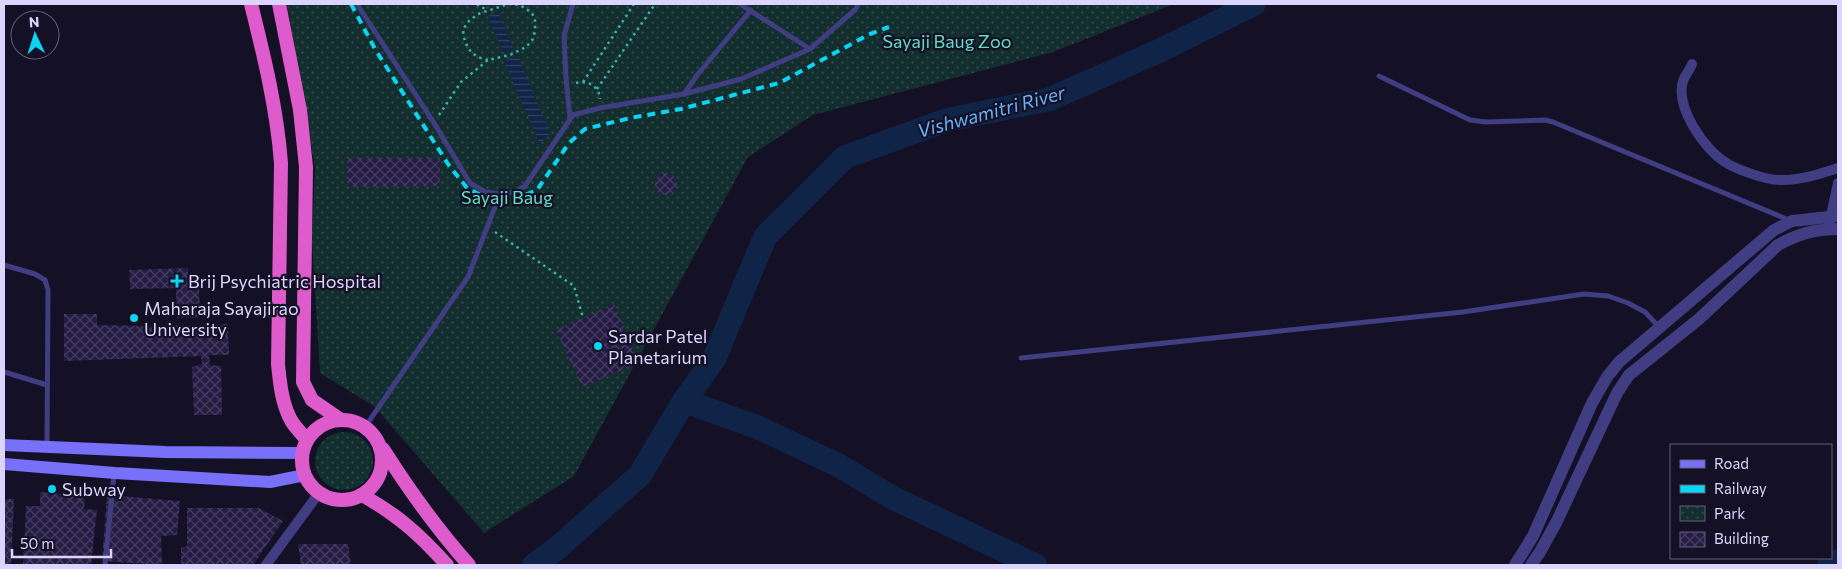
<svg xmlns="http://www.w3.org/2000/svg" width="1842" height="569" font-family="Commissioner,sans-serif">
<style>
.park{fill:url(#park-dots)}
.water{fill:url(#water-rules)}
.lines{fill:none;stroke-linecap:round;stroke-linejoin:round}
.river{stroke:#102448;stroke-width:24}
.building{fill:url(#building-cross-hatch)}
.path{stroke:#34b2ae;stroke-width:2.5;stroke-dasharray:2.5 4;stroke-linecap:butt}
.service{stroke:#413d82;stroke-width:5}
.minor{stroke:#413d82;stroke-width:10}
.tertiary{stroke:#413d82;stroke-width:12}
.secondary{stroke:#7870f9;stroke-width:12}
.trunk{stroke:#de5bcc;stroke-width:14}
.rail{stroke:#0ad6f4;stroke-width:4;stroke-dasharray:8 6;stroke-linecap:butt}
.poi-dot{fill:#0ad6f4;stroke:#141025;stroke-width:2}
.labels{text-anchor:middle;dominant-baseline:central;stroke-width:4.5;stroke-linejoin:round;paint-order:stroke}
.park-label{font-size:18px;fill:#64dbc1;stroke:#141025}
.poi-label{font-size:18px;fill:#dbd5fd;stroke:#141025;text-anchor:start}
.water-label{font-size:19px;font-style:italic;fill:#68b1f9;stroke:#141025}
</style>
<defs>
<pattern id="park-dots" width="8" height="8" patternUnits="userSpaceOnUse" patternTransform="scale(1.25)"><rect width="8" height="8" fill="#132e2e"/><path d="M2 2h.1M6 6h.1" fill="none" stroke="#354b4d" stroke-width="1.8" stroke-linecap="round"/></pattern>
<pattern id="water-rules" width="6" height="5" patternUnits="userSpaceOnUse" patternTransform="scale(1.25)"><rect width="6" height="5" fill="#102448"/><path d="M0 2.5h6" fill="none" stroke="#324363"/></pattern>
<pattern id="building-cross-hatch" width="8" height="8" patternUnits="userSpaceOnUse" patternTransform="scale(1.25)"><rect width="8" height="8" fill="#261d45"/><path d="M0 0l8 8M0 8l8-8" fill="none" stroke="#453d61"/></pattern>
</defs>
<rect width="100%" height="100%" fill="#141025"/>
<g class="park">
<polygon points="287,4 1174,4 1053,52 813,115 748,157 574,476 484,533 375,407 320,373 312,240 315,168"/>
<circle cx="344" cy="461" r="29"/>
</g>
<g class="water">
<polygon points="498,12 513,49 503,53 488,16"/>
<polygon points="518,56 549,132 549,135 540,144 504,61"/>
</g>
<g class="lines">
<g class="river">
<polyline points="684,401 757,427 838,465 893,498 1035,565"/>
<polyline points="534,565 555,550 640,475 684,401 714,359 765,237 845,157 947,120 1050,99 1161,50 1254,4"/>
<polyline points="1829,565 1838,561"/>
</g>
</g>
<g class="building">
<polygon points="347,158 440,158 440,186 347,187"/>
<circle cx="666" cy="184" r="11"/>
<polygon points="188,268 188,284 199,283 200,317 177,318 176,288 130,289 129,270"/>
<polygon points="614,304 639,363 582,387 556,330"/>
<polygon points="64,314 97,314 97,325 147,326 228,324 229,355 209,355 210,365 221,366 222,415 194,415 192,367 202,364 201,356 64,361"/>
<polygon points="40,492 85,496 84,509 97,510 91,565 23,565 26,506 40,506"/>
<polygon points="107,495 180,501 177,535 161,536 162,565 102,561"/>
<polygon points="4,499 14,499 11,565 4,565"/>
<polygon points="187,508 259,508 283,521 253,565 181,565 181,548 187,546"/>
<polygon points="298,544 348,544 351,565 301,565"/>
</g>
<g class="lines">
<g class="path">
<polyline points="477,4 480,7 487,9"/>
<polyline points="583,82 634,4"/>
<path d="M576 83C588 80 599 86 600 99"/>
<polyline points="597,89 655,4"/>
<path d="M439 115 461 82 488 60 510 55 526 47 533 39 535 31V20L532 13 520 5 508 4 478 14 469 21 463 29C464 46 471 57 488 60"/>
<polyline points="495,232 574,286 583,318"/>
</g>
<g class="service">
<polyline points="357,4 434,123 470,183 485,192 500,194"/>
<polyline points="740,4 810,49"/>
<polyline points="1379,76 1470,120 1486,122 1545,120 1553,122 1789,220"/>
<polyline points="684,94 698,74 751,10"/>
<polyline points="570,118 566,78 564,36 573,4"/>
<polyline points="4,265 35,274 45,280 48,290 47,447"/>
<polyline points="1021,358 1463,312 1584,294 1608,296 1628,303 1645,312 1659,327"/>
<polyline points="4,372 47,385"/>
<polyline points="365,427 468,277 500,194 515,192 525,186 573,115 600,108 684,94 741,79 810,49 856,9 858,4"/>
<polyline points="105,565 114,474"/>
</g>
<g class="minor">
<path d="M1692 64C1690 70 1685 75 1683 81 1675 107 1704 149 1725 162 1735 169 1766 180 1779 180 1799 181 1819 174 1838 168"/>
<polyline points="1829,224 1838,183"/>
<polyline points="266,565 319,493"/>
</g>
<g class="tertiary">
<polyline points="1515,565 1533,536 1592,403 1607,377 1619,362 1774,230 1792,221 1838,216"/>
<path d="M1531 565 1540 552 1557 521 1617 393 1629 375 1699 319 1778 245C1798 234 1815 229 1838 229"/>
</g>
<g class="secondary">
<polyline points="4,445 165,452 302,453"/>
<polyline points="4,464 115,473 270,482 305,475"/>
</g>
<g class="trunk">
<path d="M251 4C264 56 277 109 281 163L278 364C280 384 282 405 292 422 296 428 302 434 307 440"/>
<polyline points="279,4 300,110 306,167 303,382 312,400 341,420"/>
<circle cx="342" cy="460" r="40"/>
<path d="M383 449C409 490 437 529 469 565"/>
<path d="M362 495C398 515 420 535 447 565"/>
</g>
<polyline class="rail" points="351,4 375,49 448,164 467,188 484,197 497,200 520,197 537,190 569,143 585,129 630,118 681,109 779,83 870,34 889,27"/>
</g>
<g class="poi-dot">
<path d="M174.5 273.5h5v5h5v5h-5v5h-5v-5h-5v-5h5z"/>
<circle cx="134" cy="318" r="5"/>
<circle cx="598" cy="346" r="5"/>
<circle cx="52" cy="489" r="5"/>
</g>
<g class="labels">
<g class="park-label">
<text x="947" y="41">Sayaji Baug Zoo</text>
<text x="507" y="197">Sayaji Baug</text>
</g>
<g class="poi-label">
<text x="188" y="281">Brij Psychiatric Hospital</text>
<text x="144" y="308">Maharaja Sayajirao<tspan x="144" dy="21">University</tspan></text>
<text x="608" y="336">Sardar Patel<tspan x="608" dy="21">Planetarium</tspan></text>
<text x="62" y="489">Subway</text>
</g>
<g class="water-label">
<text transform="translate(991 111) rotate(-15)">Vishwamitri River</text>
</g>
</g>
<rect width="1842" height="569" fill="none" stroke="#dbd5fd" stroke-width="10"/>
<rect x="1670" y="444" width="162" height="115" fill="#141025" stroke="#645f7b"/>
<rect x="1680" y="460" width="25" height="8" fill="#7870f9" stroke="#645f7b"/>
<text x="1714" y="469" font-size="15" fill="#dbd5fd">Road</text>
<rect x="1680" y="485" width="25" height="8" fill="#0ad6f4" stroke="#645f7b"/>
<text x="1714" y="494" font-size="15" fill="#dbd5fd">Railway</text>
<rect x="1680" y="506" width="25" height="15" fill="url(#park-dots)" stroke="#645f7b"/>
<text x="1714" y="519" font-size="15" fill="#dbd5fd">Park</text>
<rect x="1680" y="532" width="25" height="15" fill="url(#building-cross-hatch)" stroke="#645f7b"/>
<text x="1714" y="544" font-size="15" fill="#dbd5fd">Building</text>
<g transform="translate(35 35) rotate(356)"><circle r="24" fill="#141025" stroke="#645f7b"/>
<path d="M0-4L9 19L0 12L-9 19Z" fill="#0ad6f4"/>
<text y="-8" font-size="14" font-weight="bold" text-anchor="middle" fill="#dbd5fd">N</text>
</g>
<path d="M12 549v8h99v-8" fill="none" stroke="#dbd5fd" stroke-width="2.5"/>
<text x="20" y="549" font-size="15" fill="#dbd5fd" stroke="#141025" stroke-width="4" paint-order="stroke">50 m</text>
</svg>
